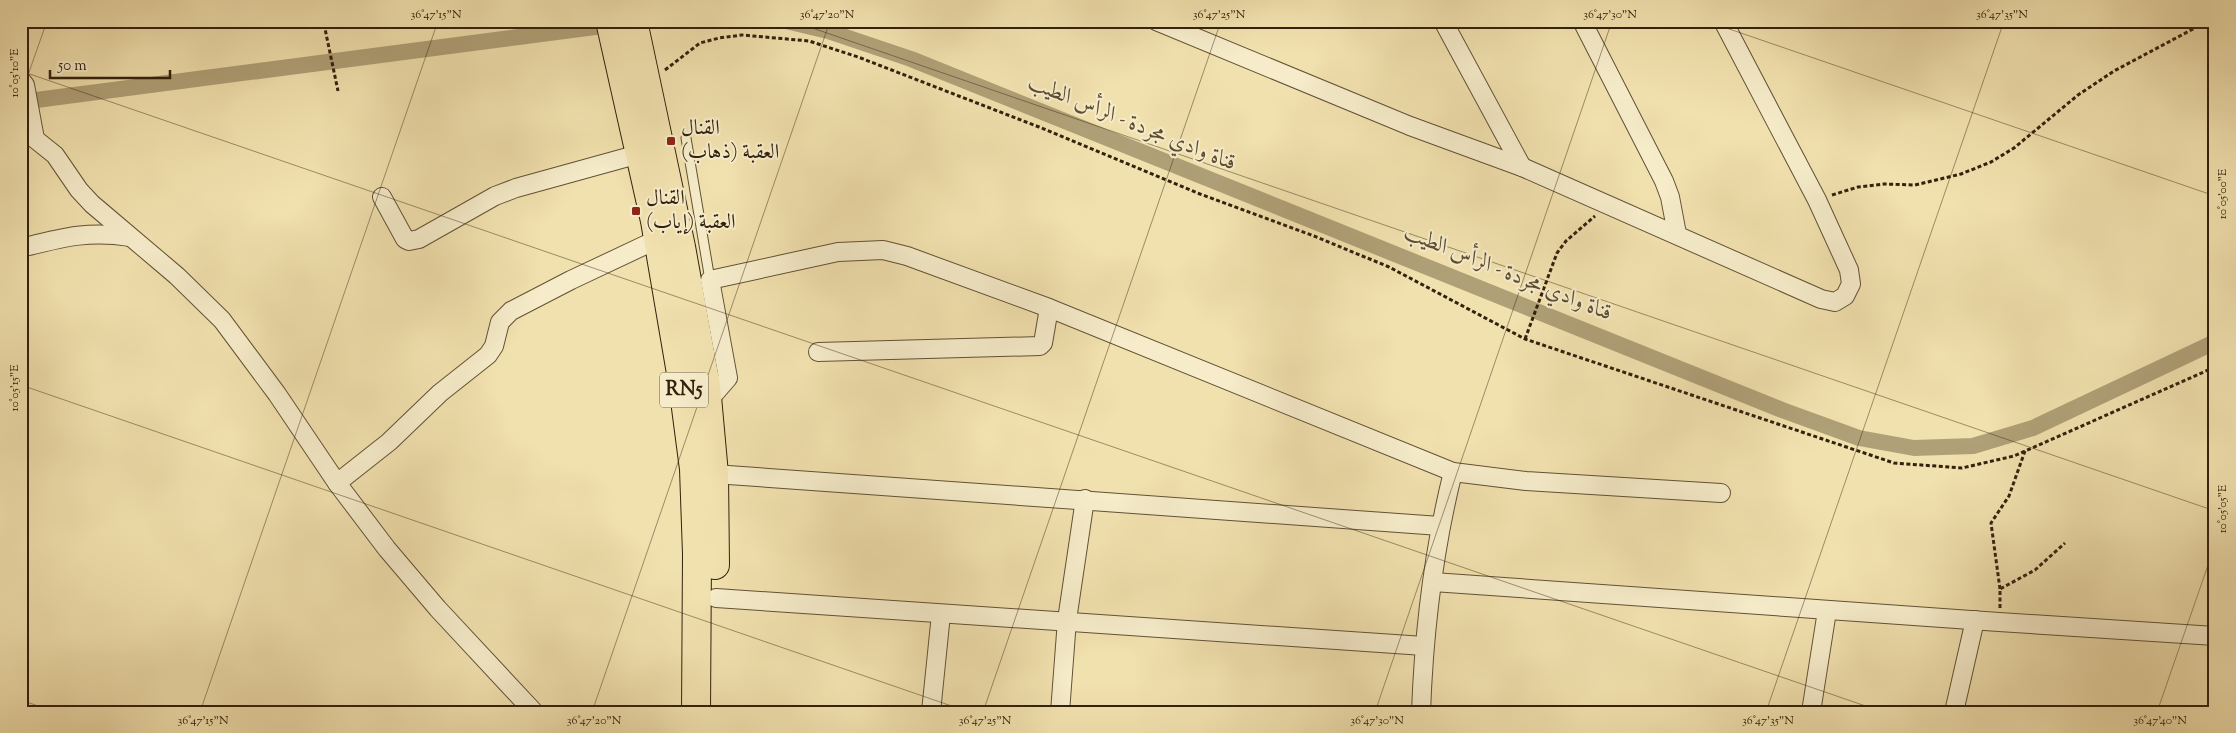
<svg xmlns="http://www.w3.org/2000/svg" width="2236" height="733" font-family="'Sorts Mill Goudy',Amiri,serif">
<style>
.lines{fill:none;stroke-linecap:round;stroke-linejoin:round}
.canal{stroke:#b0a077;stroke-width:16}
.lane-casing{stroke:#625135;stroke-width:11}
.street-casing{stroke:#625135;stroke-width:20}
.highway-casing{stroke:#32210d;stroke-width:30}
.path{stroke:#32210d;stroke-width:3;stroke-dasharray:4 2.5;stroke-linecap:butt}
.lane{stroke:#f6ecca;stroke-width:9}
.street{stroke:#f6ecca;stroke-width:18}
.highway{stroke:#f1e1ae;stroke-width:28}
.ticks{fill:none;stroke:#32210d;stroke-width:1;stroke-opacity:0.45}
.poi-dot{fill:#8f2418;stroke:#f6ecca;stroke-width:2}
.labels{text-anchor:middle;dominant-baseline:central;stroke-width:4;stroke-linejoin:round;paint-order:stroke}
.shield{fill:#f6ecca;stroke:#6d5e46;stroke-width:1}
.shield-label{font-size:20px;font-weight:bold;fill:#32210d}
.poi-label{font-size:21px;fill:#32210d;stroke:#f6ecca;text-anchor:start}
.water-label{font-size:22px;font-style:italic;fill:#5e4d32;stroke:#f6ecca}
.neatline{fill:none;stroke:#32210d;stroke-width:2}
.ticks-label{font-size:12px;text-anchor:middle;fill:#32210d}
</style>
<rect width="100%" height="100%" fill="#f1e1ae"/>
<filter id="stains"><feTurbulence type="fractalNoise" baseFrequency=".004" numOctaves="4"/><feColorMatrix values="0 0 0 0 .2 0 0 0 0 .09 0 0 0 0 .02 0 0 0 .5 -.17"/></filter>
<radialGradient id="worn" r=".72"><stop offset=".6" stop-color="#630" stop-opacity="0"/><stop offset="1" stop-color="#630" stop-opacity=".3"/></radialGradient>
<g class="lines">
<g class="canal">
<polyline points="786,21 828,31 911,59 1782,410 1859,438 1914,448 1973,446 2033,428 2215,342"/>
<polyline points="21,102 618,24"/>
</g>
<defs>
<polyline id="lane" points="686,138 710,280"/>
<g id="street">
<polyline points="1156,21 1410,126 1522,167 1821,299 1835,302 1845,296 1851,284 1849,270 1817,200 1723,21"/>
<polyline points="1443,21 1522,167"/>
<polyline points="1582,21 1664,181 1670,197 1677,234"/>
<polyline points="21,80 25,85 35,139 55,155 79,190 92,204 177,276 222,320 277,394 337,483 387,549 438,609 534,712"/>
<polyline points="382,197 405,239 409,241 419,239 495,196 516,188 639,154"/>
<path d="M21 248C61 238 88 230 130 237"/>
<polyline points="818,352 1040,346 1043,343 1049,308"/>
<polyline points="708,401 728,378 710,280 838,252 883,250 907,256 1049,308 1453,472 1526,481 1721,493"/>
<polyline points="714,474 1440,526"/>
<polyline points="337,483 389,442 440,393 488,355 494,346 500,322 511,311 571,280 658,239"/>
<polyline points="1433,582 1999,622 2215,636"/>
<polyline points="716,598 1424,646"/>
<polyline points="931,712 941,614"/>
<polyline points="1060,712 1067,620 1085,499"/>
<path d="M1421 712C1424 630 1433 552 1453 472"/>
<polyline points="1811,712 1827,611"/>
<polyline points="1954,712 1975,620"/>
</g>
<g id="highway">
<polyline points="610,21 655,221 683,385 694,469 697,554 696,712"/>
<polyline points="633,21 681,247 706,386 714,474 715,565"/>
</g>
</defs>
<use href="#lane" class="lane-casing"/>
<use href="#street" class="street-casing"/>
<use href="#highway" class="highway-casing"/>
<g class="path">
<polyline points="324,24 338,91"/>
<polyline points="665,70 700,43 719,38 742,35 809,41 858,57 1039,127 1200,194 1314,236 1389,267 1525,339 1894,463 1962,468 2014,456 2215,367"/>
<polyline points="1832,195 1858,187 1884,184 1915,185 1961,174 1991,162 2014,148 2078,95 2114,71 2208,21"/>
<polyline points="1525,339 1557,253 1566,241 1595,216"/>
<polyline points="2000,589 1991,523 2009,496 2025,451"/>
<polyline points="2000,608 2000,589 2035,570 2065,543"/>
</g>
<use href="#lane" class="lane"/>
<use href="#street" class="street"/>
<use href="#highway" class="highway"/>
</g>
<path class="ticks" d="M792 21 2215 511M1706 21 2215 196M21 71 1883 712M21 95 47 21M21 385 969 712M21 700 55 712M200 712 438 21M592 712 830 21M983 712 1221 21M1375 712 1612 21M1766 712 2004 21M2157 712 2215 545"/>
<g class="poi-dot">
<rect x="666" y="136" width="10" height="10" rx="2.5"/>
<rect x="631" y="206" width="10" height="10" rx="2.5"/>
</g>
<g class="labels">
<rect class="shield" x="660" y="372.5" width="48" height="35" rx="4"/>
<g class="shield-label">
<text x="684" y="390">RN5</text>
</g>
<g class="poi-label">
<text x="681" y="129">القنال<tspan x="681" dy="24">العقبة (ذهاب)</tspan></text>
<text x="646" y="199">القنال<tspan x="646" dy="24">العقبة (إياب)</tspan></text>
</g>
<g class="water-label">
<text transform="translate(1132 124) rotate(22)">قناة وادي مجردة - الرأس الطيب</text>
<text transform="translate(1508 274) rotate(22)">قناة وادي مجردة - الرأس الطيب</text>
</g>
</g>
<rect width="2236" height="733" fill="none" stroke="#f1e1ae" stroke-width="55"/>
<path d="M50 70v8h120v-8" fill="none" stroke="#32210d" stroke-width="2.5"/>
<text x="58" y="70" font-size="15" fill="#32210d" stroke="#f6ecca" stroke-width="4" paint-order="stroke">50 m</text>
<rect x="28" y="28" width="2180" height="678" class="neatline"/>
<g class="ticks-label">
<text x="436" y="18">36°47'15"N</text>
<text x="827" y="18">36°47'20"N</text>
<text x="1219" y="18">36°47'25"N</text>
<text x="1610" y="18">36°47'30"N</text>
<text x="2002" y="18">36°47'35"N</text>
<text transform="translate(14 73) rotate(-90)" y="4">10°05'10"E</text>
<text transform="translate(2222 194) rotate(-90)" y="4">10°05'00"E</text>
<text transform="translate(14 388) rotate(-90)" y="4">10°05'15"E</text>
<text transform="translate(2222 509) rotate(-90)" y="4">10°05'05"E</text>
<text x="203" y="724">36°47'15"N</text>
<text x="594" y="724">36°47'20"N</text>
<text x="985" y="724">36°47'25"N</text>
<text x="1377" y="724">36°47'30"N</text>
<text x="1768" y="724">36°47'35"N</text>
<text x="2160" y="724">36°47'40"N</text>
</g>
<rect width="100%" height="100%" filter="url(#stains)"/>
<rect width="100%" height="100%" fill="url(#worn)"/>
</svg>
